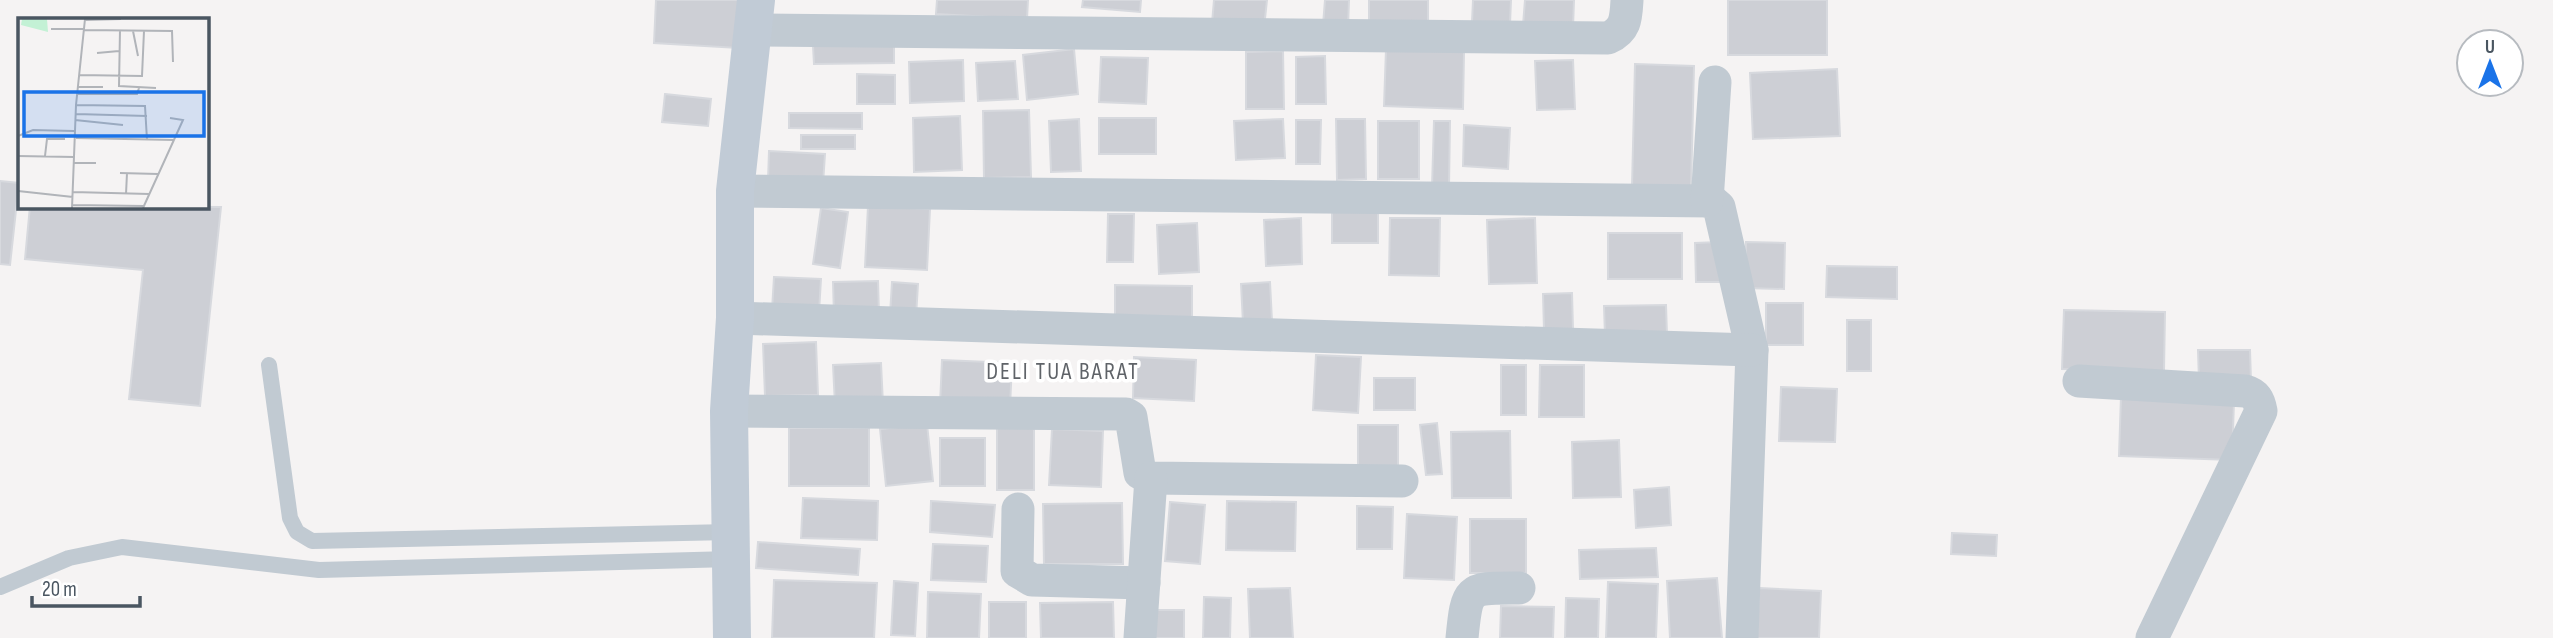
<svg xmlns="http://www.w3.org/2000/svg" width="2553" height="638" font-family="'Sofia Sans Condensed',sans-serif">
<style>
.building{fill:#cdcfd5;stroke:#d7d9de;stroke-width:2}
.lines{fill:none;stroke-linecap:round;stroke-linejoin:round}
.service{stroke:#c1cad2;stroke-width:16}
.minor{stroke:#c1cad2;stroke-width:33}
.secondary{stroke:#c1cbd6;stroke-width:38}
.labels{text-anchor:middle;dominant-baseline:central;stroke-width:7;stroke-linejoin:round;paint-order:stroke}
.quarter-label{font-size:24px;letter-spacing:2px;fill:#5f6368;stroke:#fff}
.inset-road{fill:none;stroke:#b1b4b9;stroke-width:2}
.view{fill:#1a73e8;fill-opacity:0.15;stroke:#1a73e8;stroke-width:3.5}
.inset-edge{fill:none;stroke:#4a5661;stroke-width:3.5}
</style>
<rect width="100%" height="100%" fill="#f5f3f3"/>
<g class="building">
<polygon points="656,0 740,0 738,48 654,43"/>
<polygon points="937,0 1028,0 1027,19 936,14"/>
<polygon points="1083,0 1141,0 1140,12 1082,7"/>
<polygon points="1214,0 1267,0 1264,28 1212,23"/>
<polygon points="1325,0 1349,0 1348,27 1323,25"/>
<polygon points="1369,0 1428,0 1428,25 1369,24"/>
<polygon points="1473,0 1511,0 1510,24 1472,22"/>
<polygon points="1525,0 1574,0 1573,28 1523,25"/>
<rect x="1728" y="0" width="99" height="55"/>
<polygon points="813,46 894,46 894,63 814,64"/>
<polygon points="1074,49 1078,94 1027,100 1023,55"/>
<polygon points="1386,49 1464,52 1463,109 1384,106"/>
<polygon points="1283,51 1284,109 1246,109 1246,52"/>
<polygon points="1325,56 1326,104 1296,104 1296,57"/>
<polygon points="1101,57 1148,58 1146,104 1099,102"/>
<polygon points="963,60 964,101 910,103 909,62"/>
<polygon points="1573,60 1575,109 1537,110 1535,61"/>
<polygon points="1015,61 1018,99 978,101 976,63"/>
<polygon points="1635,64 1694,66 1691,189 1632,187"/>
<polygon points="1837,69 1840,136 1753,139 1750,73"/>
<polygon points="857,74 895,75 895,104 857,104"/>
<polygon points="665,94 711,99 708,126 662,122"/>
<polygon points="1029,110 1031,177 984,178 983,111"/>
<polygon points="789,113 862,113 862,129 789,128"/>
<polygon points="960,116 962,170 914,172 913,118"/>
<rect x="1099" y="118" width="57" height="36"/>
<polygon points="1079,119 1081,171 1051,172 1049,121"/>
<polygon points="1283,119 1285,158 1236,160 1234,121"/>
<polygon points="1336,119 1365,119 1366,179 1337,180"/>
<polygon points="1296,120 1321,120 1320,164 1296,164"/>
<rect x="1378" y="121" width="41" height="58"/>
<polygon points="1434,121 1450,121 1449,187 1432,187"/>
<polygon points="1464,125 1510,128 1508,169 1463,166"/>
<rect x="801" y="135" width="54" height="14"/>
<polygon points="769,151 825,154 823,184 768,181"/>
<polygon points="0,181 19,183 10,265 0,264"/>
<polygon points="30,206 221,207 200,406 129,399 143,270 25,259"/>
<polygon points="868,206 930,209 927,270 865,267"/>
<polygon points="821,208 848,212 840,268 813,264"/>
<rect x="1332" y="211" width="46" height="32"/>
<polygon points="1108,214 1134,214 1133,262 1107,262"/>
<polygon points="1301,218 1302,264 1266,266 1264,220"/>
<polygon points="1390,218 1440,218 1439,276 1389,275"/>
<polygon points="1535,218 1537,283 1489,284 1487,220"/>
<polygon points="1197,223 1199,272 1159,274 1157,225"/>
<rect x="1608" y="233" width="74" height="46"/>
<polygon points="1719,242 1720,282 1696,282 1695,243"/>
<polygon points="1746,242 1785,243 1784,289 1745,288"/>
<polygon points="1827,266 1897,267 1897,299 1826,297"/>
<polygon points="774,277 821,279 819,312 772,310"/>
<polygon points="878,281 879,314 834,315 833,282"/>
<polygon points="892,282 918,284 916,317 890,315"/>
<polygon points="1270,282 1272,321 1243,323 1241,284"/>
<polygon points="1115,285 1192,286 1192,326 1115,324"/>
<polygon points="1572,293 1573,329 1544,330 1543,294"/>
<rect x="1766" y="303" width="37" height="42"/>
<polygon points="1666,305 1667,335 1605,336 1604,306"/>
<polygon points="2064,310 2165,312 2164,371 2062,369"/>
<rect x="1847" y="320" width="24" height="51"/>
<polygon points="816,342 818,395 765,396 763,344"/>
<polygon points="2198,350 2250,350 2251,381 2199,381"/>
<polygon points="1316,355 1361,357 1358,413 1313,410"/>
<polygon points="1134,357 1196,360 1194,401 1133,398"/>
<polygon points="942,360 1012,363 1010,407 940,405"/>
<polygon points="881,363 883,404 835,405 833,365"/>
<rect x="1501" y="365" width="25" height="50"/>
<polygon points="1540,365 1584,365 1584,417 1539,417"/>
<rect x="1374" y="378" width="41" height="32"/>
<polygon points="1781,387 1837,389 1835,442 1779,441"/>
<polygon points="2121,396 2234,401 2232,460 2119,456"/>
<polygon points="1437,423 1442,474 1426,475 1420,425"/>
<polygon points="927,424 933,481 886,486 880,429"/>
<rect x="997" y="425" width="37" height="65"/>
<rect x="1358" y="425" width="40" height="44"/>
<rect x="789" y="428" width="80" height="58"/>
<polygon points="1052,429 1103,431 1101,487 1049,485"/>
<polygon points="1510,431 1511,498 1452,498 1451,432"/>
<rect x="940" y="438" width="45" height="48"/>
<polygon points="1619,440 1621,497 1573,498 1572,442"/>
<polygon points="1669,487 1671,525 1636,528 1634,490"/>
<polygon points="803,498 878,501 877,540 801,538"/>
<polygon points="931,501 995,505 992,537 930,532"/>
<polygon points="1227,501 1296,502 1295,551 1226,550"/>
<polygon points="1170,502 1205,505 1200,564 1165,561"/>
<polygon points="1122,503 1123,564 1044,564 1043,504"/>
<polygon points="1357,506 1393,507 1392,549 1357,549"/>
<polygon points="1407,514 1457,517 1454,580 1404,578"/>
<rect x="1470" y="519" width="56" height="54"/>
<polygon points="1952,533 1997,535 1996,556 1951,554"/>
<polygon points="758,542 860,549 858,575 756,568"/>
<polygon points="933,544 988,546 986,582 931,580"/>
<polygon points="1656,548 1658,577 1580,579 1579,550"/>
<polygon points="1717,578 1722,638 1670,638 1667,581"/>
<polygon points="774,580 877,583 874,638 772,638"/>
<polygon points="894,581 918,583 915,636 891,635"/>
<polygon points="1608,582 1658,584 1656,638 1606,638"/>
<polygon points="1290,588 1293,638 1250,638 1248,589"/>
<polygon points="1759,588 1821,591 1819,638 1757,638"/>
<polygon points="928,592 981,594 979,638 927,638"/>
<polygon points="1204,597 1231,598 1230,638 1203,638"/>
<polygon points="1566,598 1599,599 1598,638 1565,638"/>
<rect x="989" y="602" width="37" height="36"/>
<polygon points="1113,602 1114,638 1041,638 1040,603"/>
<polygon points="1501,606 1554,607 1553,638 1500,638"/>
<rect x="1152" y="610" width="32" height="28"/>
</g>
<g class="lines">
<g class="service">
<polyline points="269,365 290,518 297,532 312,541 730,532"/>
<polyline points="0,587 69,558 122,547 319,570 731,559"/>
</g>
<g class="minor">
<path d="M754 30 1608 38C1626 30 1626 18 1627 0"/>
<polyline points="735,191 1712,201 1719,207 1752,350 1742,638"/>
<polyline points="1707,201 1715,82"/>
<polyline points="735,318 1752,350"/>
<path d="M2079 381 2245 391C2256 394 2259 400 2261 411L2152 638"/>
<polyline points="729,411 1126,414 1131,417 1140,473 1151,478 1402,481"/>
<polyline points="1018,509 1017,571 1032,580 1144,583"/>
<polyline points="1140,638 1151,478"/>
<path d="M1462 638C1467 586 1468 588 1519 588"/>
</g>
<polyline class="secondary" points="732,638 729,411 735,318 735,191 756,0"/>
</g>
<g class="labels">
<g class="quarter-label">
<text x="1063" y="371">DELI TUA BARAT</text>
</g>
</g>
<g transform="translate(18 18)">
<rect width="191" height="191" fill="#f5f3f3"/>
<path d="M4 1H29L30 14 3 7Z" fill="#c3f1d5"/>
<path class="inset-road" d="M67 2 103 1M33 11H66M66 12 154 13 155 44M102 12 101 68 138 70M115 13 120 38M79 35 101 33M61 57 124 58 126 13M60 69H85M59 76H119L121 70M58 87 127 88 129 122M58 96 129 98M57 102 105 107M0 118 15 112 56 113M58 120 156 122M0 138 56 139M27 138 29 121H47M56 145H78M102 155 140 156M0 173 55 179M55 174 131 176M108 176 109 155M54 187 126 188M54 190 58 87 67 1M125 190 165 102 152 100"/>
<path class="view" d="M6 74H186V118H6Z"/>
<rect width="191" height="191" class="inset-edge"/>
</g>
<g transform="translate(2490 63)"><circle r="33" fill="#ffffff" stroke="#b7bbc0" stroke-width="2"/>
<path d="M0-5L12 26L0 18L-12 26Z" fill="#1a73e8"/>
<text y="-10" font-size="19" font-weight="bold" text-anchor="middle" fill="#4a5661">U</text>
</g>
<path d="M32 596v10h108v-10" fill="none" stroke="#4a5661" stroke-width="3.5"/>
<text x="42" y="596" font-size="21" fill="#4a5661" stroke="#ffffff" stroke-width="5" paint-order="stroke">20 m</text>
</svg>
